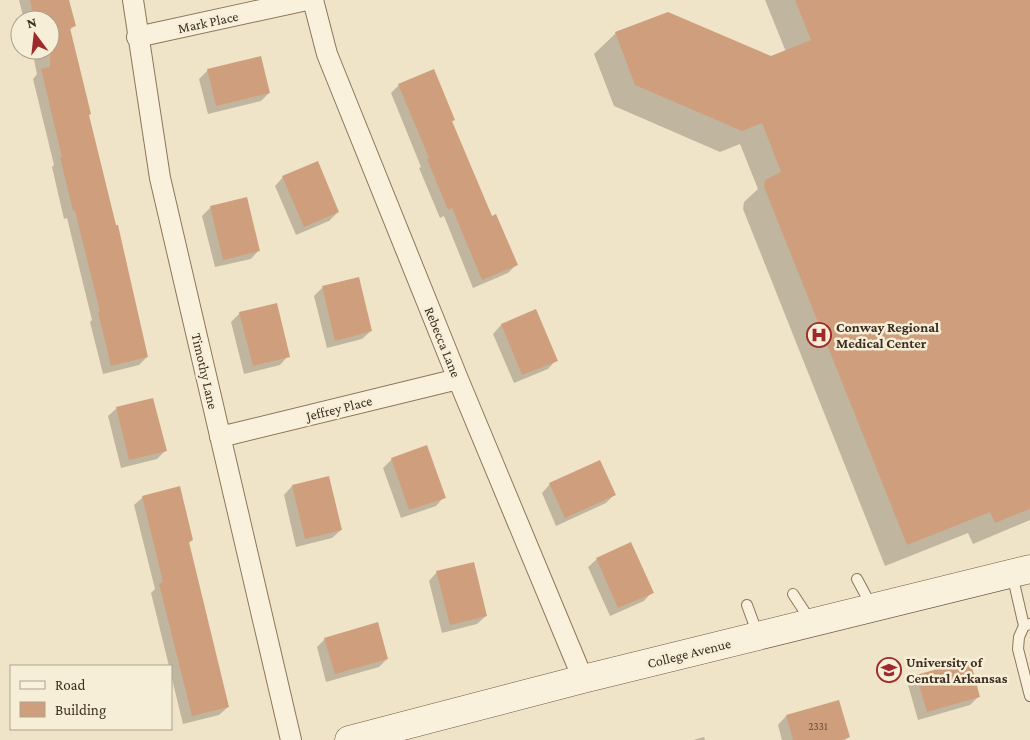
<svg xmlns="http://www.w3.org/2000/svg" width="1030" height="740" viewBox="0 0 1030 740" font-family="'Crimson Pro',serif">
<rect width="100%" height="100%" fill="#f0e4c8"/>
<path fill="#0003" d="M19,0H68L74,26L70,30L88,116L147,357L139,365L103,374L90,322L92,320L67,218L64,219L52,167L54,165L33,79L37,74L32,50H50V20H24Z
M765,0H1030V520L973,544L968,533L885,566L743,209L744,202L758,189L740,144L720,152L614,106L594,54L616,33L771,58L786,52Z
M208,70L269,93L261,101L208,114L199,79Z
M399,85L454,120L451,122L492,217L516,265L508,273L473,288L444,216L440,218L419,168L421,167L391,93Z
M283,177L338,212L329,221L296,235L275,186Z
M211,207L259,250L251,259L215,267L202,216Z
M358,279L371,331L362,339L327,348L314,296L322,288Z
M536,311L556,360L548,369L514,383L493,334L501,325Z
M240,313L288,356L280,365L244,374L231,322Z
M117,408L165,451L157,459L121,468L108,416Z
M392,459L444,497L436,506L401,518L383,468Z
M328,477L341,530L332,538L296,547L284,495L292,486Z
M550,484L614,495L606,503L556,526L542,493Z
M143,497L192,540L188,544L228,707L219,715L183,724L171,675V666H169L151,593L155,589L134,505Z
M597,559L652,592L644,601L610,616L588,567Z
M437,572L486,616L477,624L442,633L429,581Z
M325,639L387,659L379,667L326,682L317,647Z
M917,676L979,696L970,705L918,720L908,685Z
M786,716L849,737L845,740H782L778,725Z
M704,737L705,740H693Z"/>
<path fill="#cf9f7d" d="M30,0H69L76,26L70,28L91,114L89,115L116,225H118L148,357L111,366L98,312H100L75,211H73L60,157H62L41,69L50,67V20H34Z
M795,0H1030V509L995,523L990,512L907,545L764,187L765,180L781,172L762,123L742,131L635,85L615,32L668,12L771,56L811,40Z
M261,56L270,93L216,106L207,69Z
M434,69L455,120L452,121L492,216L496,214L518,265L482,280L452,208L448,210L427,159L429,158L398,84Z
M318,161L339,212L304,227L282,176Z
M247,197L260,251L223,260L210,206Z
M359,277L372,331L335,341L322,286Z
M277,303L290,357L253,366L239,312Z
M536,309L558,361L522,375L501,324Z
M153,398L167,451L129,460L116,407Z
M427,445L446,498L409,510L391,458Z
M600,460L616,495L565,518L549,483Z
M329,476L342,530L305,539L292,485Z
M180,486L193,540L189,542L229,707L192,716L159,584L163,582L142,496Z
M631,542L654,593L618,608L596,558Z
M474,562L487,616L450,625L436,571Z
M378,622L388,659L335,674L324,638Z
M970,660L980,697L927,712L916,675Z
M839,700L850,737L840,740H793L786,715Z"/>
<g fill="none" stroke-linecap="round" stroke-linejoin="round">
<defs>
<path id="lane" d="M1012,574L1024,626
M857,579L872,607
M793,594L810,620
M747,605L758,635
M1030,624L1024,626L1019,637L1018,649L1030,696"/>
<path id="street" d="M133,0L160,178L291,740
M313,0L327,54L458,379L583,679
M137,37L307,0
M220,437L458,379"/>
<path id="secondary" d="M349,740L583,679L1030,569"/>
</defs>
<use href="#lane" stroke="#8d765c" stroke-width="12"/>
<use href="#street" stroke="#8d765c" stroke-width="22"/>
<use href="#secondary" stroke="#6f573f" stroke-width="29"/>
<use href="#lane" stroke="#faf1dc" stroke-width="10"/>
<use href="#street" stroke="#faf1dc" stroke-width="20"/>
<use href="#secondary" stroke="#faf1dc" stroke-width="28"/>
</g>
<defs>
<symbol id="hospital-ring" viewBox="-11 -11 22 22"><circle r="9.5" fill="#f7eed8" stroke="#9e2a2b" stroke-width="1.5"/><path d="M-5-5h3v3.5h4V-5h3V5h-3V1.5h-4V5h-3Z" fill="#9e2a2b"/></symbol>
<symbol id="university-ring" viewBox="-11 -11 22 22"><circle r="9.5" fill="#f7eed8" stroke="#9e2a2b" stroke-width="1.5"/><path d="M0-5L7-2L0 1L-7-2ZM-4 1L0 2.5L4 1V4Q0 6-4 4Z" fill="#9e2a2b"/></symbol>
</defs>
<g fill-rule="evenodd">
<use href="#hospital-ring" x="805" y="321" width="28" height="28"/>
<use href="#university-ring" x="875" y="656" width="28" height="28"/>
</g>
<g text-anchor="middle" stroke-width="5" stroke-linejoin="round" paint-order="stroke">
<g font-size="11" fill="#624a37">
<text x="818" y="730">2331</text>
</g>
<g font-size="14" fill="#3d2e20" stroke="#f7eed8">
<text transform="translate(208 22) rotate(-12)" y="5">Mark Place</text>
<text transform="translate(443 342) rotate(68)" y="5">Rebecca Lane</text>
<text transform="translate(205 371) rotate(77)" y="5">Timothy Lane</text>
<text transform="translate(339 408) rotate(-14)" y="5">Jeffrey Place</text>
<text transform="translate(689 653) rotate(-14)" y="5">College Avenue</text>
</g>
<g font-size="14" font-weight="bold" fill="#3d2e20" stroke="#f7eed8" text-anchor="start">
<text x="836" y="332">Conway Regional<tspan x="836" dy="16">Medical Center</tspan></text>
<text x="906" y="667">University of<tspan x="906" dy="16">Central Arkansas</tspan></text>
</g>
</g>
<rect x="10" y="665" width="162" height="65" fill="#f7eed8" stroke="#ada18e"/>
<rect x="20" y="681" width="25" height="8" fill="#faf1dc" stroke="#ada18e"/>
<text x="55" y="690" font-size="15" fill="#3d2e20">Road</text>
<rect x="20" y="702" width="25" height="15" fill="#cf9f7d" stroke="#ada18e"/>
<text x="55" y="715" font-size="15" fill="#3d2e20">Building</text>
<g transform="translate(35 35) rotate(345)"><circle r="24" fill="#f7eed8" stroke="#ada18e"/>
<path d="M0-4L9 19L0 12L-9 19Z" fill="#9e2a2b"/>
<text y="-8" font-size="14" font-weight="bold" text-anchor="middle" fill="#3d2e20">N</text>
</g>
</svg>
